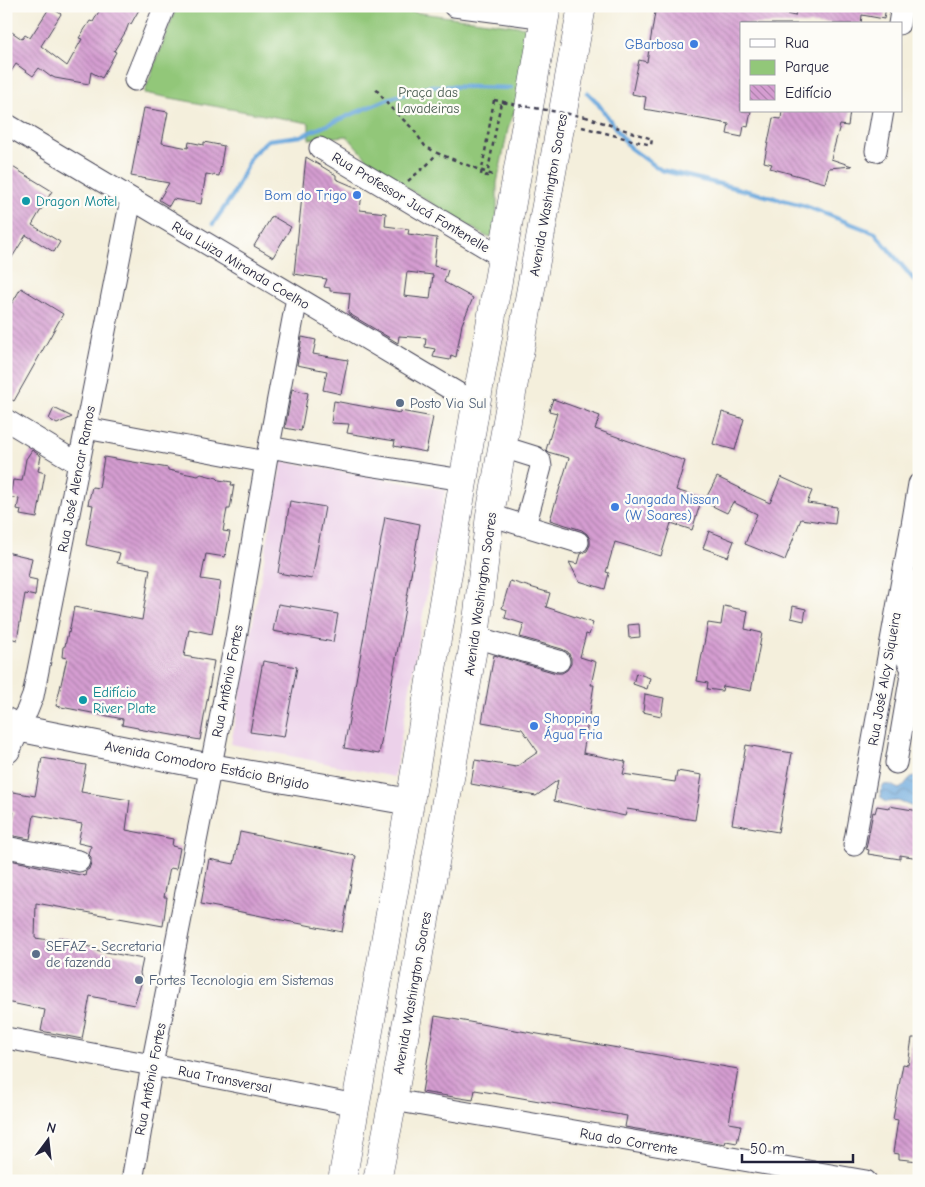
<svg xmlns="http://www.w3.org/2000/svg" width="925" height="1187" viewBox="0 0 925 1187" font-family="'Comic Neue',sans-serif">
<defs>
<pattern id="water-waves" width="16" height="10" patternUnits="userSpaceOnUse" patternTransform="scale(1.25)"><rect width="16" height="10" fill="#6ba8dd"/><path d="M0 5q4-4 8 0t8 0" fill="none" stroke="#5888b4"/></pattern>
<pattern id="building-back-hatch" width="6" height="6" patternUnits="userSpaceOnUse" patternTransform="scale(1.25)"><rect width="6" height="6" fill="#d59dd1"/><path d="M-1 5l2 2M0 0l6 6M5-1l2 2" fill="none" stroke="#ac80ab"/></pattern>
</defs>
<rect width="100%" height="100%" fill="#fdfcf7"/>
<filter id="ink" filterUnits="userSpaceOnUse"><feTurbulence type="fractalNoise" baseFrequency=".02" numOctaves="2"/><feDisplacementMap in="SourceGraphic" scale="10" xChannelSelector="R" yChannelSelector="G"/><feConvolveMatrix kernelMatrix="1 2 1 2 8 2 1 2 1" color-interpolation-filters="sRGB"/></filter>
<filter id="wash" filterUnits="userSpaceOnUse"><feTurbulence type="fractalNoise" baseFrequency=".0096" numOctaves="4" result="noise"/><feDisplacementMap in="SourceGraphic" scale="20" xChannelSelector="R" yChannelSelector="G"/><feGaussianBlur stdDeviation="1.12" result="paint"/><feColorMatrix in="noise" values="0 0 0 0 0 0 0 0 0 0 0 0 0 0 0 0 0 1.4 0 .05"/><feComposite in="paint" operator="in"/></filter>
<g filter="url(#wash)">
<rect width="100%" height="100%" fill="#f4efdc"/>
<path fill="#ecd1ea" d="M282,461L445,490L394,777L231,744Z"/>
<path fill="#92c779" stroke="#5a745a" d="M177,6H368L525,27L530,31L519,98L508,129L497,183V225L492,236L487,237L376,169L347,136L309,139V123L208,105L144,93Z"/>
<path fill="url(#water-waves)" stroke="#46658c" d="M914,776L919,777L918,805L913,807L898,801L886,802L881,798L880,792L884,785C891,783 893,787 899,789C906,786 907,778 914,776Z"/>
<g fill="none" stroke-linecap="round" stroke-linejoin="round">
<path stroke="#6ba8dd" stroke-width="4.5" d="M588,93L596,101L630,148L661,170L728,186L805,206L875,233L919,286
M213,224L233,195L251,156L268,140L301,136L388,99L432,86L511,88"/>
</g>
<g id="blocks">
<path fill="url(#building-back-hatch)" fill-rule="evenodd" d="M102,6H141L131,24L129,23L126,31L114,51L116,52L102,78L91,72L89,84L55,78L51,76V77L39,68L33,76L16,64L6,79V28L22,39L25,35L30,38L50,7L61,14L41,46L67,66L82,39L79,38L90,21L93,22Z
M656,6H769L768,10L795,16L797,6H886L884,19L862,15L861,24H741V111H751L748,127L744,126L742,137L727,134L729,124L644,109L646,97L632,94L639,60L647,62Z
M144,108L168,112L162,143L188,148L189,142L204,145V142L224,146L219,176L206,174L201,204L173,199L169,206L159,200L169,183L131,176Z
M782,111H850L848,126L840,125L831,159L852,166L829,168L825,183L770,168L772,164L764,162L773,118L781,119Z
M306,157L336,175V179L357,188L362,192L360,210L386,213L385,226L409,229L408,234L437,238L434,266L448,270L444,282L473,298L462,324L456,357L451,355L450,360L433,357L435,349L425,347L426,338L399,336L398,343L348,313L350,293L330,291V288L324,287L327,279L294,274ZM407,272L433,275L430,299L404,296Z
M6,163L52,191L32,225L60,242L54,252L26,235L6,267Z
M272,216L291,227L273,257L254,246Z
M21,288L63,314L14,401L6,397V313Z
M302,337L316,340L313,354L348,360L341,394L323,390L327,371L297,365Z
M292,389L308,393L301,431L285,428Z
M553,399L600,416L595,429L685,461L676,490L702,498L692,530L671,523L661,556L615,542L606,572L609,573L605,589L579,581L569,562L578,564L581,554L587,551L590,545V539L587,534L582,530L550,520L569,458L548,452L546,450L557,413L549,411Z
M334,401L400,413V411L433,417L426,452L394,446L395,441L347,433L349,424L331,423Z
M54,408L72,417L57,424L49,419Z
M722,412L744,419L735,450L713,444Z
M32,450L41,456L38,471L45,473L37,518L20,515L21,510L17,509L19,499L10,497L13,480L22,481L26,459Z
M104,457L168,468V470L198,476L201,474L217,478L219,480L232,482L231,485H234L230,509H227L223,531L230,532L225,557L206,554L201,579L221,582L212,634L189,629L184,656L214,661L200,740L138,729V728L122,725L123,719L56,706L67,658L62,657L63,647L65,646L68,632L69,633L74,607L142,620L150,569L117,563L120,553L86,545L93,505L88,504L92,487L99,488Z
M717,477L740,488L739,489L770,503L781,477L812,491L807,503L837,507L835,524L801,519L785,560L745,544L757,514L733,502L727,513L704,502Z
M290,501L325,507L312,579L278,573Z
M385,517L420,524L379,754L344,748Z
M709,531L734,541L728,557L703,548Z
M6,552L32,558L28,578L37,580L35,596L25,594L17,640L6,637Z
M510,581L550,593L546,607L593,623L589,635L586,634L580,657L596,662L591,685H594L583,753L625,761L624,762H626L623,774L675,782L677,771L702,775L695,820L627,809L625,816L554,801L558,780L536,796L471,784L475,760L516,767L538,752L522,729L482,722L494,655L556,673H562L567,670L571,664V658L568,652L562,649L520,637L524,624L505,618L507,610L502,608Z
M278,604L338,614L333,642L273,631Z
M724,606L748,611L745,629L762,633L751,691L723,686L722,691L707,689L708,683L697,681L708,623L721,625Z
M793,606L806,609L804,621L791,618Z
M639,624L640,637L629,638L628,625Z
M263,661L297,667L284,737L250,732Z
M636,673L650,678L647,689L633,684Z
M645,694L664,698L661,716L643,712Z
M746,745L792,753L778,832L732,824Z
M42,758L86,765L81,792L130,800L126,830L173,839L172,846L180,848L176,869L170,868L164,897H167L163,926L36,903L35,938L57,941L58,937L73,940V944L96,948L95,950L143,959L140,973L142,981L134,1005L90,996L82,1039L41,1031L45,1010L6,1002V924L8,915L6,897V863H10V860L85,876L86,871L89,869L91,863V857L89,855L91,846L78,843L82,824L34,815L30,839L9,835L14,812L6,811V801L8,791L35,796Z
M877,806L889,808V806L919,811L915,837L919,838V858L900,855V859L868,854L869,850L866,849L873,812L875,813Z
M240,832L356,856L342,932L201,904L209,859L234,864Z
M435,1016L738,1069L729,1123L741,1125L737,1143L726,1141L725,1144L625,1127L627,1116L475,1090L473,1100L422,1092Z
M912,1038H919V1161L899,1159V1154L893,1153L898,1120L893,1119L903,1064L908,1065Z"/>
</g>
</g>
<g filter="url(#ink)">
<use href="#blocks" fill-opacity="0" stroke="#424153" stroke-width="1"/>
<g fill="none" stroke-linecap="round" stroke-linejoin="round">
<defs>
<path id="minor" d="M454,6L546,18
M899,24L902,6
M135,80L165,6
M6,124L476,404
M320,148L502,257
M876,151L883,111
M6,420L79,464
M86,428L266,462
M269,447L368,465L463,480
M503,447L535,457L540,461L541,467L525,526
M490,515L578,542
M919,580L906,649C906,662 911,668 919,678
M475,637L559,661
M17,728L27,711L33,696L131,199
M896,763L912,669
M854,845L912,525L919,484
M6,847L79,861
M6,1038L152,1065L356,1105
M393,1100L866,1181
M132,1181L152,1065L236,638L266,462L297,298"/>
<path id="major" d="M6,721L17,728L211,767L410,802
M6,749L7,750L17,728"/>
<path id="highway" d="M342,1181L410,802L476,404L547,6
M377,1181L393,1100L475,637L490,515L582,6"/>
</defs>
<use href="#minor" stroke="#424153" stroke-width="23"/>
<use href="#major" stroke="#424153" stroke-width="28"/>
<use href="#highway" stroke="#424153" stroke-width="29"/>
<path stroke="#424153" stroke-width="2.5" stroke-dasharray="4 4" stroke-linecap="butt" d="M376,89L389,106L413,129L425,146L437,153
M494,100L509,103
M582,127L651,145L652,139L586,117
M408,181L428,164L437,153L495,176"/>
<use href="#minor" stroke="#fff" stroke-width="21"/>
<use href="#major" stroke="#fff" stroke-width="26"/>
<use href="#highway" stroke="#fff" stroke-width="28"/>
<path stroke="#424153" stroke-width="2.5" stroke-dasharray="4 4" stroke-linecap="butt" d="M494,100L481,175L487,176L501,102L586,117"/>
</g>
</g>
<g fill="#3f7fe0" stroke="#fdfcf7" stroke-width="2">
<circle cx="694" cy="44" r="5"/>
<circle cx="357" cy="195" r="5"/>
<circle cx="615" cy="507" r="5"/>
<circle cx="534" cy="726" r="5"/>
</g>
<g fill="#0f9aa8" stroke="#fdfcf7" stroke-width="2">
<circle cx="26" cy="201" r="5"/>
<circle cx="83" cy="700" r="5"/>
</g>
<g fill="#5c6f8a" stroke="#fdfcf7" stroke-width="2">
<circle cx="400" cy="403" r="5"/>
<circle cx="36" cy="954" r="5"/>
<circle cx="139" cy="980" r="5"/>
</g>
<g text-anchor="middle" stroke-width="4.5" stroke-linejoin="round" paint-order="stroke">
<g font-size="14" fill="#366cbe" stroke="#fdfcf7" text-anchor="end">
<text x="684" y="49">GBarbosa</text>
<text x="347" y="200">Bom do Trigo</text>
<text x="625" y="504" text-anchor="start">Jangada Nissan<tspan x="625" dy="16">(W Soares)</tspan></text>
<text x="544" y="723" text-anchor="start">Shopping<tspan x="544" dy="16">Água Fria</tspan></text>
</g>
<g font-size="14" fill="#495c51" stroke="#fdfcf7">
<text x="428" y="97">Praça das<tspan x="428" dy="16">Lavadeiras</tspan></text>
</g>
<g font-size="14" fill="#22223b" stroke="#fdfcf7">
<text transform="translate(548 195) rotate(-80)" y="5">Avenida Washington Soares</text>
<text transform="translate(411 202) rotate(31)" y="5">Rua Professor Jucá Fontenelle</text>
<text transform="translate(241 265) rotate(31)" y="5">Rua Luiza Miranda Coelho</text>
<text transform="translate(76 479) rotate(-79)" y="5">Rua José Alencar Ramos</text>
<text transform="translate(480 594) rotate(-82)" y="5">Avenida Washington Soares</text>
<text transform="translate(884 679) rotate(-80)" y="5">Rua José Alcy Siqueira</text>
<text transform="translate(227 681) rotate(-79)" y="5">Rua Antônio Fortes</text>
<text transform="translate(207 765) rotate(11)" y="5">Avenida Comodoro Estácio Brigido</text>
<text transform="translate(412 993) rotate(-80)" y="5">Avenida Washington Soares</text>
<text transform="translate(150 1079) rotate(-79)" y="5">Rua Antônio Fortes</text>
<text transform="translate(225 1079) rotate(11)" y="5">Rua Transversal</text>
<text transform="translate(629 1141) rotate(10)" y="5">Rua do Corrente</text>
</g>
<g font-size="14" fill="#0d838f" stroke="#fdfcf7" text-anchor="start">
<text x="36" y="206">Dragon Motel</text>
<text x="93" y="697">Edifício<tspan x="93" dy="16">River Plate</tspan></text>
</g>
<g font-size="14" fill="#4e5e75" stroke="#fdfcf7" text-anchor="start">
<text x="410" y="408">Posto Via Sul</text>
<text x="46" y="951">SEFAZ - Secretaria<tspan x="46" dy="16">de fazenda</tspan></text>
<text x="149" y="985">Fortes Tecnologia em Sistemas</text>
</g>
</g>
<rect width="925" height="1187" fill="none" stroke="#fdfcf7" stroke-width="25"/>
<rect x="740" y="22" width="162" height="90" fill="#fdfcf7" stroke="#a5a5ac"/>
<rect x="750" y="39" width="25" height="8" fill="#ffffff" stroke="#a5a5ac"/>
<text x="785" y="48" font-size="15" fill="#22223b">Rua</text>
<rect x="750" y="60" width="25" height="15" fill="#92c779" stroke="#a5a5ac"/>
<text x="785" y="72" font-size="15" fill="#22223b">Parque</text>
<rect x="750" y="85" width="25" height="15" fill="url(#building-back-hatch)" stroke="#a5a5ac"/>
<text x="785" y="98" font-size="15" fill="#22223b">Edifício</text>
<g transform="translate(48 1140) rotate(15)" stroke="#fdfcf7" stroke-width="4" paint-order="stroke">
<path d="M0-4L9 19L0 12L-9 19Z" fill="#22223b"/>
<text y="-8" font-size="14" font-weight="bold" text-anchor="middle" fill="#22223b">N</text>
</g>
<path d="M742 1154v8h111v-8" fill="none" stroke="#22223b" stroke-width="2.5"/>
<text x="750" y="1154" font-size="15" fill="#22223b" stroke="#fdfcf7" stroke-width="4" paint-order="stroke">50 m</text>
</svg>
